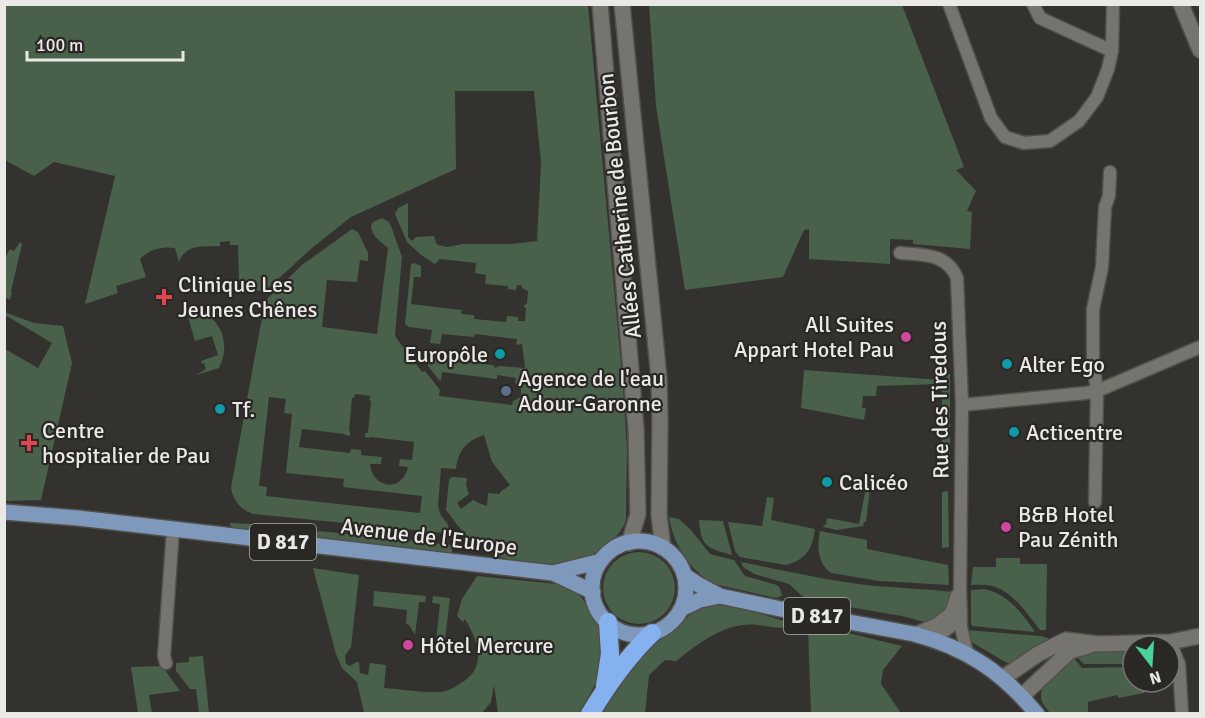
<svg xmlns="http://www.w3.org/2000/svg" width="1205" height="718" viewBox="0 0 1205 718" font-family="Signika,sans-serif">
<rect width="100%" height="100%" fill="#34322e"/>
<path fill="#49604b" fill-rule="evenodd" d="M5,5H588L623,386L627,449L626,519C622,539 589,560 570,563C555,566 510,563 496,555C491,552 488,546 483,542C479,540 474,540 470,538C464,535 451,516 446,510L449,479L452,477L467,478L466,485L469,494L457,503L461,509L473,500L481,504L487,506L488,493L500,494V492L510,485L492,462L484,435C466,441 458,451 456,469L441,468L438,506C439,510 440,515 443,518C447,524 452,526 445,533L253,514C241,510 233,500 231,488L260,328L267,299L302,265L352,229L358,232L368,253V261L360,260L357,282L327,280L322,327L377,334L388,248C380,241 371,236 371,225L373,222L382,218L389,222L391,226L402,257L395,335L397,339L422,372L425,371L440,390L439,396L512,405L513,401L521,397V389L515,383L516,378L497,375V379L442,372L441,380H439L428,366L430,350L440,351L439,360L493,365L495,368L499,366L525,368L522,344L516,345L517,339L475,334L474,337L442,334L440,344L430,343L432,330L409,327L405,324L411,264L414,263L421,266V277H414L411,304L462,310L461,314L474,315V319L506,322L507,316L518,317V321H525L526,308L524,307V305L527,304L528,291L522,288L521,285H517L516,290L508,289V286L485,284L486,275L475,273L476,263L440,259L435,264L421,255L407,242L395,214L398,208L408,203V237L412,241L416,237L434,236L436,243L438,245L447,247L463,244H512L537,241L541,163L534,91H455L456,169L351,217L312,248L265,291H227L222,289L221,286L222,285L239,280L238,245H230V241L220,242V246C205,247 185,243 179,262L175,248C162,246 150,249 140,259L146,277L116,286L118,293L85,304L115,176L54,162L34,176L5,160ZM355,394L370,396L369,400L371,401L368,433H365V437L370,438L371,437L414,442L412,460L400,459L399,466L408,467C403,492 373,490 370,464H381L382,457L361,455V450L351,449L350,453L299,447L302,429L345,434V435L350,436V431H349L352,398H354ZM269,397L286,399L284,413L292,414L286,473L344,479L343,487L422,496L420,513L266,496L267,487L259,486Z
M649,5H902L964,167L956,170L976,191L967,211L972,212L970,249L913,244V240L890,239V264L809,259V229L804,230L783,277L685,290L656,106Z
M20,242L22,244L11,291L12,292L10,300L5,297V258L10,249L14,251Z
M186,310C218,309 233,341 219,368L196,375L206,369L204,363L202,364L201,361L218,355L212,336L195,341Z
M4,312L34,323L63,326L72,363L41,500L5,501V349L38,368L52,343L5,315Z
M804,370L941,380L942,372L950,374V469H942V384L877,386L876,396H863L862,408H866L864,420L801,408Z
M866,488L870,489L866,522H864L863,526L837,530L823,527L824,525H826L827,518L859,524Z
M948,491L949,547L942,548V492Z
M767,497L774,498L771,520L815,529C812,549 807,559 786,565L740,557L735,551L728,522L762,526Z
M669,517L679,519L691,530L710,554L734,560L745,576L777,585L780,588L782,596L776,598L714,584C690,571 673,544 669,517Z
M699,520L723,521L732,555C707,548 701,547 699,520Z
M230,523L253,524L312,529L313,536L233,528L230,525Z
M319,531L452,545V553L317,537V532Z
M820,531L867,540V549L948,565L949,585L879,581L831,573C817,563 817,546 820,531Z
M603 588a36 36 0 1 1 72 0a36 36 0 1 1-72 0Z
M996,558H1020V564H1047L1046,630H1040C1028,615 1014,593 995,587C987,584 979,585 971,585L973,567H996Z
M741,562C785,571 830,581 874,586C901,588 927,589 953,592L949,611L931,622H925L902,616L813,601L802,596L789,584L754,574L743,567Z
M313,568L359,575L351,647L345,656L346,664L350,666L357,662H359L360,673L368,675L370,663L386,665L384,688C401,689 423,693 440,692C448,691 454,688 461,683C488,667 478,641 465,619L463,622L457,616L462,599L477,576L557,584C577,589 582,596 591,613C594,618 599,623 601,629C604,637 603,644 602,652C599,680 593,690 579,713H498L494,685L491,702L482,713H364L357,682L342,668L336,654Z
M984,589C1008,594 1022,613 1035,632L972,626L971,624V590Z
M374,591L426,596L425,602H419L415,635L409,625L406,624L407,610L373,606Z
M433,596L450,598L444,647H440L441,642L436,641L440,604L432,603Z
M728,604L787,622L786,626L781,628C769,627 754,623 743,625C717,628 696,646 676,661L665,660L649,675L645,713L600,714L629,667L649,646L672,632L692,613L705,607Z
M808,630L852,634L902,646L883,670L881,684L901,713H811Z
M967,630L1041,636L1056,641L1013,664L1007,663L968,640Z
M1133,648V664H1084L1077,657L1104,650Z
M203,656L209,713H199L196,689H190L176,671V663L189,662V657Z
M1073,657L1082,668L1133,667V682H1144V693L1119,698L1117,695L1088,702V713H1050C1047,709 1041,703 1041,697C1040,680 1062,667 1073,657Z
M162,666L180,691L149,695L152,713H138L131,667Z"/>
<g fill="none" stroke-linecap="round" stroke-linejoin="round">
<defs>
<path id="minor" d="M949,4L991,118L1005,137L1024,143L1050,141L1079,121L1097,97L1108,69L1112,51L1113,4
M1033,4L1040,18L1112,51
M900,253C923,255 947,253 957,278L962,405L960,588L961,627L967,653
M962,405L1086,393L1097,391L1200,347
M1095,502L1097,391L1093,362V309L1102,267L1105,207L1109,196L1110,172
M914,634L937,624L951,613L957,595
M934,639L955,623L961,610
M1170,642L1179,664L1182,714
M166,663L164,656L173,529"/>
<path id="tertiary" d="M1181,4L1200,50
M1003,678L1038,654L1066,640L1097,644L1170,642L1200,636
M1022,696L1070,651L1088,646"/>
<path id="secondary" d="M600,4L636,429L638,514L629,543
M622,4L659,378L660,421L659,515L663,548"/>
<path id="primary" d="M4,512L78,518L553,573L593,592
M592 588a47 47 0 1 1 94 0a47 47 0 1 1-94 0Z
M553,573L601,561
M684,575L699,585L720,596L790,611L914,634C967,648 1002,672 1037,714
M681,609L700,600L720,596"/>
<path id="motorway" d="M605,686L610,654L608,622
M590,714C608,684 627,657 652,633"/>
</defs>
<use href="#minor" stroke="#52504c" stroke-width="15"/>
<use href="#tertiary" stroke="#52504c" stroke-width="18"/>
<use href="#secondary" stroke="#52504c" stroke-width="18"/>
<use href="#primary" stroke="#52504c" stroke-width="18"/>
<use href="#motorway" stroke="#52504c" stroke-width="21"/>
<use href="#minor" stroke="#76746f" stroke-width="12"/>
<use href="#tertiary" stroke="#76746f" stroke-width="15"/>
<use href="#secondary" stroke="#76746f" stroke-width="15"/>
<use href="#primary" stroke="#7f99bc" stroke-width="15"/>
<use href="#motorway" stroke="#85b1ef" stroke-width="18"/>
</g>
<g fill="#e0444e" stroke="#2a2824" stroke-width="2">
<path d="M161 288h6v6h6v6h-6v6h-6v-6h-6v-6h6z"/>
<path d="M26 434h6v6h6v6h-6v6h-6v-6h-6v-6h6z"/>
</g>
<g fill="#d1479c" stroke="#2a2824" stroke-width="2">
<circle cx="906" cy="337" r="6"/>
<circle cx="1006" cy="527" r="6"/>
<circle cx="408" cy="645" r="6"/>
</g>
<g fill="#0f9aa8" stroke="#2a2824" stroke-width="2">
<circle cx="500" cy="354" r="6"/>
<circle cx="1007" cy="364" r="6"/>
<circle cx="220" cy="409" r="6"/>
<circle cx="1014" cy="432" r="6"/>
<circle cx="827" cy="482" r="6"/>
</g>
<circle fill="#5c6f8a" stroke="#2a2824" stroke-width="2" cx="506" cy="391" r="6"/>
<g text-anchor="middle" stroke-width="4.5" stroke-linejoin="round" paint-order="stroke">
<g fill="#2a2824" stroke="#b0afac" stroke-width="1.5">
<rect x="250" y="524" width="66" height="36" rx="4.5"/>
<rect x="784" y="598" width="66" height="36" rx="4.5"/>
</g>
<g font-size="21" font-weight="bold" fill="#eae9e6">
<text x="283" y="549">D 817</text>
<text x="817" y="623">D 817</text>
</g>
<g font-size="22" fill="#eae9e6" stroke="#2a2824">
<text transform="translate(619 206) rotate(-96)" y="8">Allées Catherine de Bourbon</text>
<text transform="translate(939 400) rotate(-91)" y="8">Rue des Tiredous</text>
<text transform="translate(429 536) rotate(7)" y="8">Avenue de l'Europe</text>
</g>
<g font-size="22" fill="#eae9e6" stroke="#2a2824" text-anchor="start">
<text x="178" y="292">Clinique Les<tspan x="178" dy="25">Jeunes Chênes</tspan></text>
<text x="894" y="332" text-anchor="end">All Suites<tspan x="894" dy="25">Appart Hotel Pau</tspan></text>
<text x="488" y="362" text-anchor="end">Europôle</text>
<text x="1019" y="372">Alter Ego</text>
<text x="518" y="386">Agence de l'eau<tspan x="518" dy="25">Adour-Garonne</tspan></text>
<text x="232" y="417">Tf.</text>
<text x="42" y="438">Centre<tspan x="42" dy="25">hospitalier de Pau</tspan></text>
<text x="1026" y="440">Acticentre</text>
<text x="839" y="490">Calicéo</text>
<text x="1018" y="522">B&amp;B Hotel<tspan x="1018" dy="25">Pau Zénith</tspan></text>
<text x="420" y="653">Hôtel Mercure</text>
</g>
</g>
<rect width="1205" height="718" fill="none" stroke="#eae9e6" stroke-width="12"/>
<g transform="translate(1151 664) rotate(163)"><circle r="28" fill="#2a2824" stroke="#777572" stroke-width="1.5"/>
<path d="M0-4.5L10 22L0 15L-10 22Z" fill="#4ad49c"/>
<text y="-9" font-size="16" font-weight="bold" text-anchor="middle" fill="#eae9e6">N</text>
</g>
<path d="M27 51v9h156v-9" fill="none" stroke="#eae9e6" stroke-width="3"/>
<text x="36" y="51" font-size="18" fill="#eae9e6" stroke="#2a2824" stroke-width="4.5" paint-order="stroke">100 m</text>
</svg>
